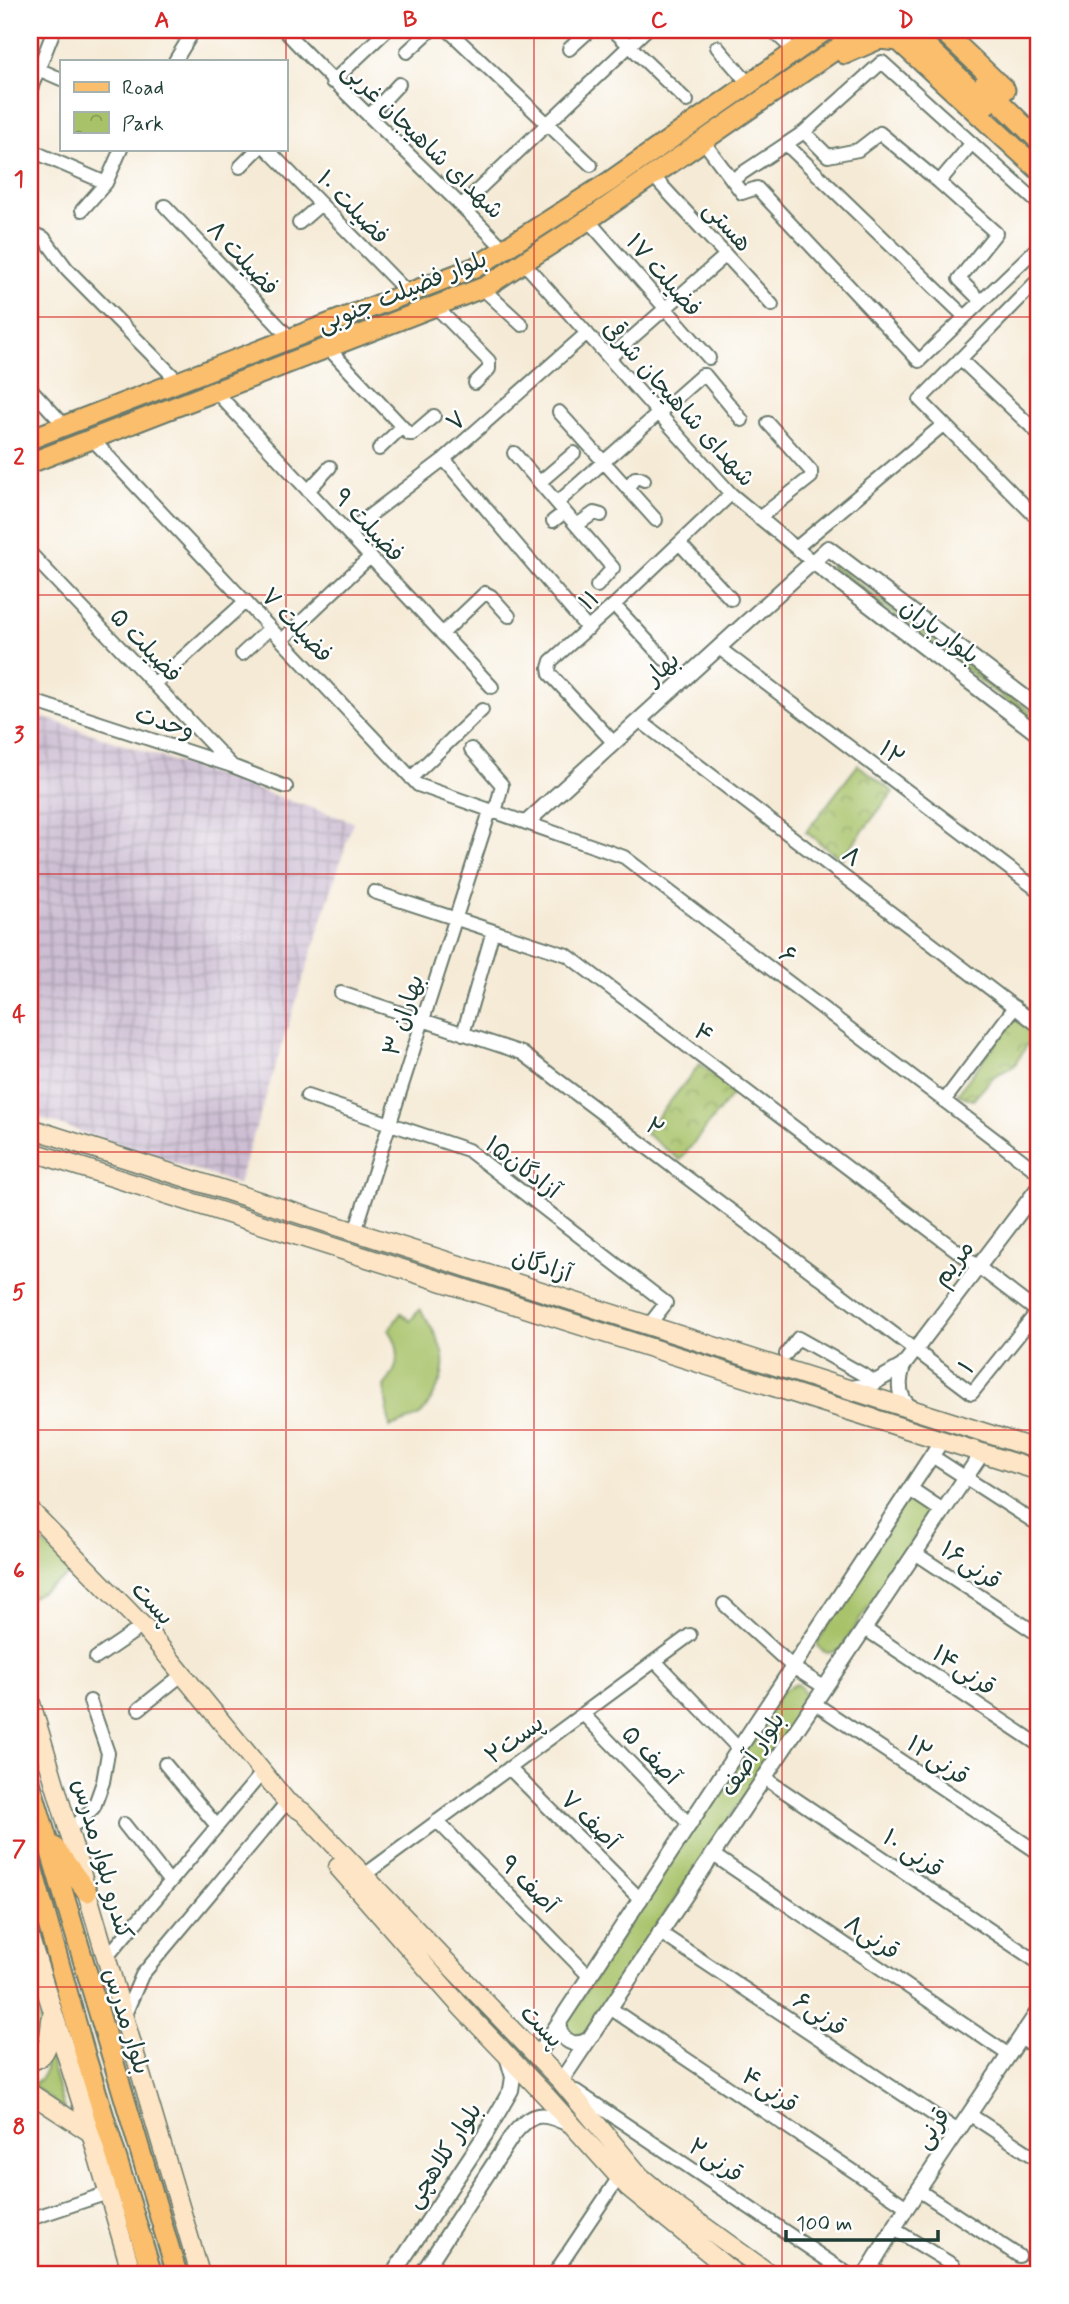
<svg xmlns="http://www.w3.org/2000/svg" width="1069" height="2304" viewBox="0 0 1069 2304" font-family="Mynerve,'Playpen Sans Arabic',sans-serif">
<defs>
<pattern id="industrial-grid" width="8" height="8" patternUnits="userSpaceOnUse" patternTransform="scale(1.75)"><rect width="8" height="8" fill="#cdbed3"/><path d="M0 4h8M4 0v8" fill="none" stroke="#a69cac"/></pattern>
<pattern id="park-crowns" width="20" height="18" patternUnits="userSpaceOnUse" patternTransform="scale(1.75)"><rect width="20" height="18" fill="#a7c269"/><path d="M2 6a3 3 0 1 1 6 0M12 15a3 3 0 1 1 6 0" fill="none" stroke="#879f57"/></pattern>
</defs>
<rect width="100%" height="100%" fill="#fff"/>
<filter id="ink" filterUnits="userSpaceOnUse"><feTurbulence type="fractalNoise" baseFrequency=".0143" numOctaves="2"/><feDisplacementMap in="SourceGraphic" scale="14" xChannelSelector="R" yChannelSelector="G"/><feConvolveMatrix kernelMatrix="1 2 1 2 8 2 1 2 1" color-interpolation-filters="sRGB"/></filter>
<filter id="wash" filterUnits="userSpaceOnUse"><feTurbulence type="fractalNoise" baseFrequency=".00686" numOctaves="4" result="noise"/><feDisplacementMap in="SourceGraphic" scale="28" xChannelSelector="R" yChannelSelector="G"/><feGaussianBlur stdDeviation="1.57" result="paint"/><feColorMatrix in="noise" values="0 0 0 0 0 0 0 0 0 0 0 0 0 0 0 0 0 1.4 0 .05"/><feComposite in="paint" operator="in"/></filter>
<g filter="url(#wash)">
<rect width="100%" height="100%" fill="#f5ead5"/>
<path fill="url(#industrial-grid)" d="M30,713L353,822L238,1184L30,1115Z"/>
<path fill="#a7c269" stroke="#63804e" stroke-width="2" d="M831,563L1039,718V725L830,567Z
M420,1309C438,1339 453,1357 436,1391C432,1398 427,1408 421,1414C413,1420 399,1424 390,1427L384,1386C399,1369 403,1349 389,1330L401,1313L410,1321Z
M915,1497L929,1506L928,1517L840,1650C830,1654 821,1655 817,1643L903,1505Z
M30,1529L73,1573L30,1598Z
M797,1684C807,1691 807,1701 801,1711L585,2034L573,2035L567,2032L565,2023L783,1690Z
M35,2004L64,2110L32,2085L41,2078L46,2070L41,2046L30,2041V2008Z"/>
<path fill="url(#park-crowns)" stroke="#63804e" stroke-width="2" d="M858,765L893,792L841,859L806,832Z
M1015,1019L1034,1034L1014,1066L994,1076L973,1100L957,1094Z
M700,1064L735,1091L680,1160L645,1133Z"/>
</g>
<g filter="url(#ink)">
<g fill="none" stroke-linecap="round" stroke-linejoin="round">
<defs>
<path id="minor" d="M173,30L190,36
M284,30C355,106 433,175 505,250
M448,30L591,165
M613,30L687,101
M772,30L787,44
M717,47L749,84
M569,49L590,30
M407,52L431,30
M175,61L194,30
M38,69L61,79
M332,82L387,30
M30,91L54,30
M369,116L399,84
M804,132L882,62L1039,204
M703,141L742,193L757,188L919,361L1039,246
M786,144L965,317
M267,149L409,294
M30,150L106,183
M240,167L258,149
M653,176L772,305
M732,180L804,132L828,156L858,150L880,133L939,182L972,143
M939,182L996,233L959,279L981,301
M462,205L646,30
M165,206L291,339
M82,210L106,183L121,149
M588,220L709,358
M299,223L321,204
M30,232L44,238L67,269L179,382
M523,262L731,494L813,562
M1039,279L920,400L1039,520
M482,288L522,325
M436,307L489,361V369L475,383
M328,348L409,434H413L434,416
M609,358L726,255
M960,359L1039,434
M30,388L65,426
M215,391L492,687
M559,412L656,520
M92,439L418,785L624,857L1039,1173
M379,449L401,428
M514,453L613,568L597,586
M444,459L588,629
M540,482L574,453
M627,488L635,478H640L644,480
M308,491L330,467
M557,503L702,375H705L742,420
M759,518L811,477V471L768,423
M553,521L565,512
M577,525L594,513L601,515
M348,532L444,459L587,333
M680,544L731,599
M796,548L944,424
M30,553L232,766
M614,605L664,659
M442,634L485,593L491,596L509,616
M282,640L370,557
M719,648L1039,891
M242,654L270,628
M154,684L246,601
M30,700L232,766L286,787
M639,720L1039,1026
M614,743L550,674L549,668L551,661L614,605L731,494
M471,749L502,785L495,813
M411,778L482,710
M374,892L567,955L1039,1313
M341,993L522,1053L972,1393L1037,1312
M463,1034L493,931
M307,1096L468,1150L666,1303L649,1325
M944,1101L1015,1007
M355,1232L490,811
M786,1354L798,1338L876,1382
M932,1456L1039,1525
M915,1553L1039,1635
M724,1604L794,1668L824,1687
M865,1629L1039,1745
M96,1658L143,1626
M655,1661L739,1749
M814,1703L1039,1853
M139,1709L183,1674
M583,1714L690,1825
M165,1764L217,1826
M509,1768L641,1900
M763,1777L1039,1963
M437,1821L590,1977
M124,1824L170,1882
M69,1827L79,1822L94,1807L103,1782L108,1753L90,1701
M712,1854L1009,2055
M363,1876L690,1635
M659,1932L958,2131
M106,1958L262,1773
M610,2008L907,2207
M124,2017L142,1975L287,1802
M1020,2038L1039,2050
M576,2091L848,2274
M969,2114L1039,2160
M918,2190L1019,2256
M30,2219L108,2193
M894,2229L953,2265
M870,2267L882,2274
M554,2274L619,2177"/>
<path id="tertiary" d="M813,562L1039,735
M527,822L828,548L1039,708
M851,1388L870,1385L903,1366
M914,1409C897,1401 898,1382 903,1366L1039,1187
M910,1489L943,1511
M558,2026C563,2041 573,2048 588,2040
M537,2056L942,1440
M561,2081L982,1453
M393,2274L485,2135L511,2090L513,2077L507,2056
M422,2274L512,2136C532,2111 542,2111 570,2125
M866,2274L907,2207L1039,2010"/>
<path id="secondary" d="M30,1128L1039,1450
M30,1151L1039,1471
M30,1510L143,1626L287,1802L303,1812L561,2081L640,2176L673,2204L770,2274
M30,1700L200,2274
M338,1867L463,2009L547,2097L628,2187L735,2274
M30,1939L91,2133L132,2274
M30,2061C50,2058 49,2036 51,2020
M30,2093L91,2133"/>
<path id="primary" d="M945,30L947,35L1005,90
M912,32L987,104
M845,54L879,39L899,41L1039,170
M983,85L1039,141
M30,439L476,267L609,182L826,30
M30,463L487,286L588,220L864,30
M30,1782L177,2274
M54,1847L87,1892
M30,1860L86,2058L152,2274"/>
</defs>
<use href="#minor" stroke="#6a7a6c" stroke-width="16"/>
<use href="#tertiary" stroke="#6a7a6c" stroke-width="18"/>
<use href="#secondary" stroke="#6a7a6c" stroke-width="21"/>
<use href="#primary" stroke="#6a7a6c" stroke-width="23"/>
<use href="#minor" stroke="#fff" stroke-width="12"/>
<use href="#tertiary" stroke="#fff" stroke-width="14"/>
<use href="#secondary" stroke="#fde5c5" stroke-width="18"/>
<use href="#primary" stroke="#fabe6d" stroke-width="19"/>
</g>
</g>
<path fill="none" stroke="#d62828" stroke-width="2" stroke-opacity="0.55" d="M286,30V2274M534,30V2274M782,30V2274M30,317H1039M30,595H1039M30,874H1039M30,1152H1039M30,1430H1039M30,1709H1039M30,1987H1039"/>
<g text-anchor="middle" stroke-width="5" stroke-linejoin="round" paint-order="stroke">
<g font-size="24" fill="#1f3d34" stroke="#fff">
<text transform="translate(423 140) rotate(44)" y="8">شهدای شاهیجان غربی</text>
<text transform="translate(353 207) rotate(46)" y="8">فضیلت ۱۰</text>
<text transform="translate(728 226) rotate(48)" y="8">هستی</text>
<text transform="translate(243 258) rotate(47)" y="8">فضیلت ۸</text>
<text transform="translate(664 275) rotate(49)" y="8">فضیلت ۱۷</text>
<text transform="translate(402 291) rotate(-22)" y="8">بلوار فضیلت جنوبی</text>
<text transform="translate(679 403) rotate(48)" y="8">شهدای شاهیجان شرقی</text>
<text transform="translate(456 421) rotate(-41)" y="8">۷</text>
<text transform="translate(369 525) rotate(47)" y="8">فضیلت ۹</text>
<text transform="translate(589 600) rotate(-42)" y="8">۱۱</text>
<text transform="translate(297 625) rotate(47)" y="8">فضیلت ۷</text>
<text transform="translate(940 631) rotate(37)" y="8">بلوار باران</text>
<text transform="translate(146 645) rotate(47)" y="8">فضیلت ۵</text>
<text transform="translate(662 668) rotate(-42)" y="8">بهار</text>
<text transform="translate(165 722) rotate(18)" y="8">وحدت</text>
<text transform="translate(892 753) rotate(37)" y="8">۱۲</text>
<text transform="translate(852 856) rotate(37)" y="8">۸</text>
<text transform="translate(788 955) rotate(37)" y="8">۶</text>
<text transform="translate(403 1015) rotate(-72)" y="8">بهاران ۳</text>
<text transform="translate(704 1033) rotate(37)" y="8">۴</text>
<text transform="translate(655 1127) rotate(37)" y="8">۲</text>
<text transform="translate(523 1167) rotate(37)" y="8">آزادگان۱۵</text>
<text transform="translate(953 1263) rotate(-53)" y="8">مریم</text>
<text transform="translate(542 1265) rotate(18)" y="8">آزادگان</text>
<text transform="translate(966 1367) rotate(-51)" y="8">۱</text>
<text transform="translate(971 1565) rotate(34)" y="8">قرنی۱۶</text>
<text transform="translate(153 1603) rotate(47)" y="8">پست</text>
<text transform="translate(964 1670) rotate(34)" y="8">قرنی۱۴</text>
<text transform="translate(514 1739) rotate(-36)" y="8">پست۲</text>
<text transform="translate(752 1754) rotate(-56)" y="8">بلوار آصف</text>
<text transform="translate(651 1755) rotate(46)" y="8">۵ آصف</text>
<text transform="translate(938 1760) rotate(34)" y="8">قرنی۱۲</text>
<text transform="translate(590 1820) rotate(45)" y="8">۷ آصف</text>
<text transform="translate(913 1853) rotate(34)" y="8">۱۰ قرنی</text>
<text transform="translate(103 1859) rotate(74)" y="8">کندرو بلوار مدرس</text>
<text transform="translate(529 1884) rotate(45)" y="8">۹ آصف</text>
<text transform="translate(872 1937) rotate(34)" y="8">قرنی۸</text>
<text transform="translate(820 2014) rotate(34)" y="8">قرنی۶</text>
<text transform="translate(127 2021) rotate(73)" y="8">بلوار مدرس</text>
<text transform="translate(542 2026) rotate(46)" y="8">پست</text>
<text transform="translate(770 2090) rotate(34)" y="8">قرنی۴</text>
<text transform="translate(932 2128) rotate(-56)" y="8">قرنی</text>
<text transform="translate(443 2155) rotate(-57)" y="8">بلوار کلاهچی</text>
<text transform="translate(716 2160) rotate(34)" y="8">قرنی۲</text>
</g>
</g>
<rect width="1069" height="2304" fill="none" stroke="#fff" stroke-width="77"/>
<rect x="60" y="60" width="228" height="91" fill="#ffffff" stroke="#a5b1ae" stroke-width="2"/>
<rect x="74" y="82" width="35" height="10" fill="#fabe6d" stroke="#a5b1ae" stroke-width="2"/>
<text x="122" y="94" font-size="21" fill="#1f3d34">Road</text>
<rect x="74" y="112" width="35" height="21" fill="url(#park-crowns)" stroke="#a5b1ae" stroke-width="2"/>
<text x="122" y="130" font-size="21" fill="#1f3d34">Park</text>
<path d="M786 2230v10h152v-10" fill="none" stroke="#1f3d34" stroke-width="3.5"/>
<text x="796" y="2230" font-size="21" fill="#1f3d34" stroke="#ffffff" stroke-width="5" paint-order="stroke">100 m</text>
<rect x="38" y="38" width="992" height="2228" fill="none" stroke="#d62828" stroke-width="2.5"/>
<g font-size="23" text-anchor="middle" font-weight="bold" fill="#d62828">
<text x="162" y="27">A</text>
<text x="410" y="27">B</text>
<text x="659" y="27">C</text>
<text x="906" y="27">D</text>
<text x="19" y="186">1</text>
<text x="19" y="464">2</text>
<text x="19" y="742">3</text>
<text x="19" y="1021">4</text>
<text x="19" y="1299">5</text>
<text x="19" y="1578">6</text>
<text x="19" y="1856">7</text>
<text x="19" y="2134">8</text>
</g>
</svg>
